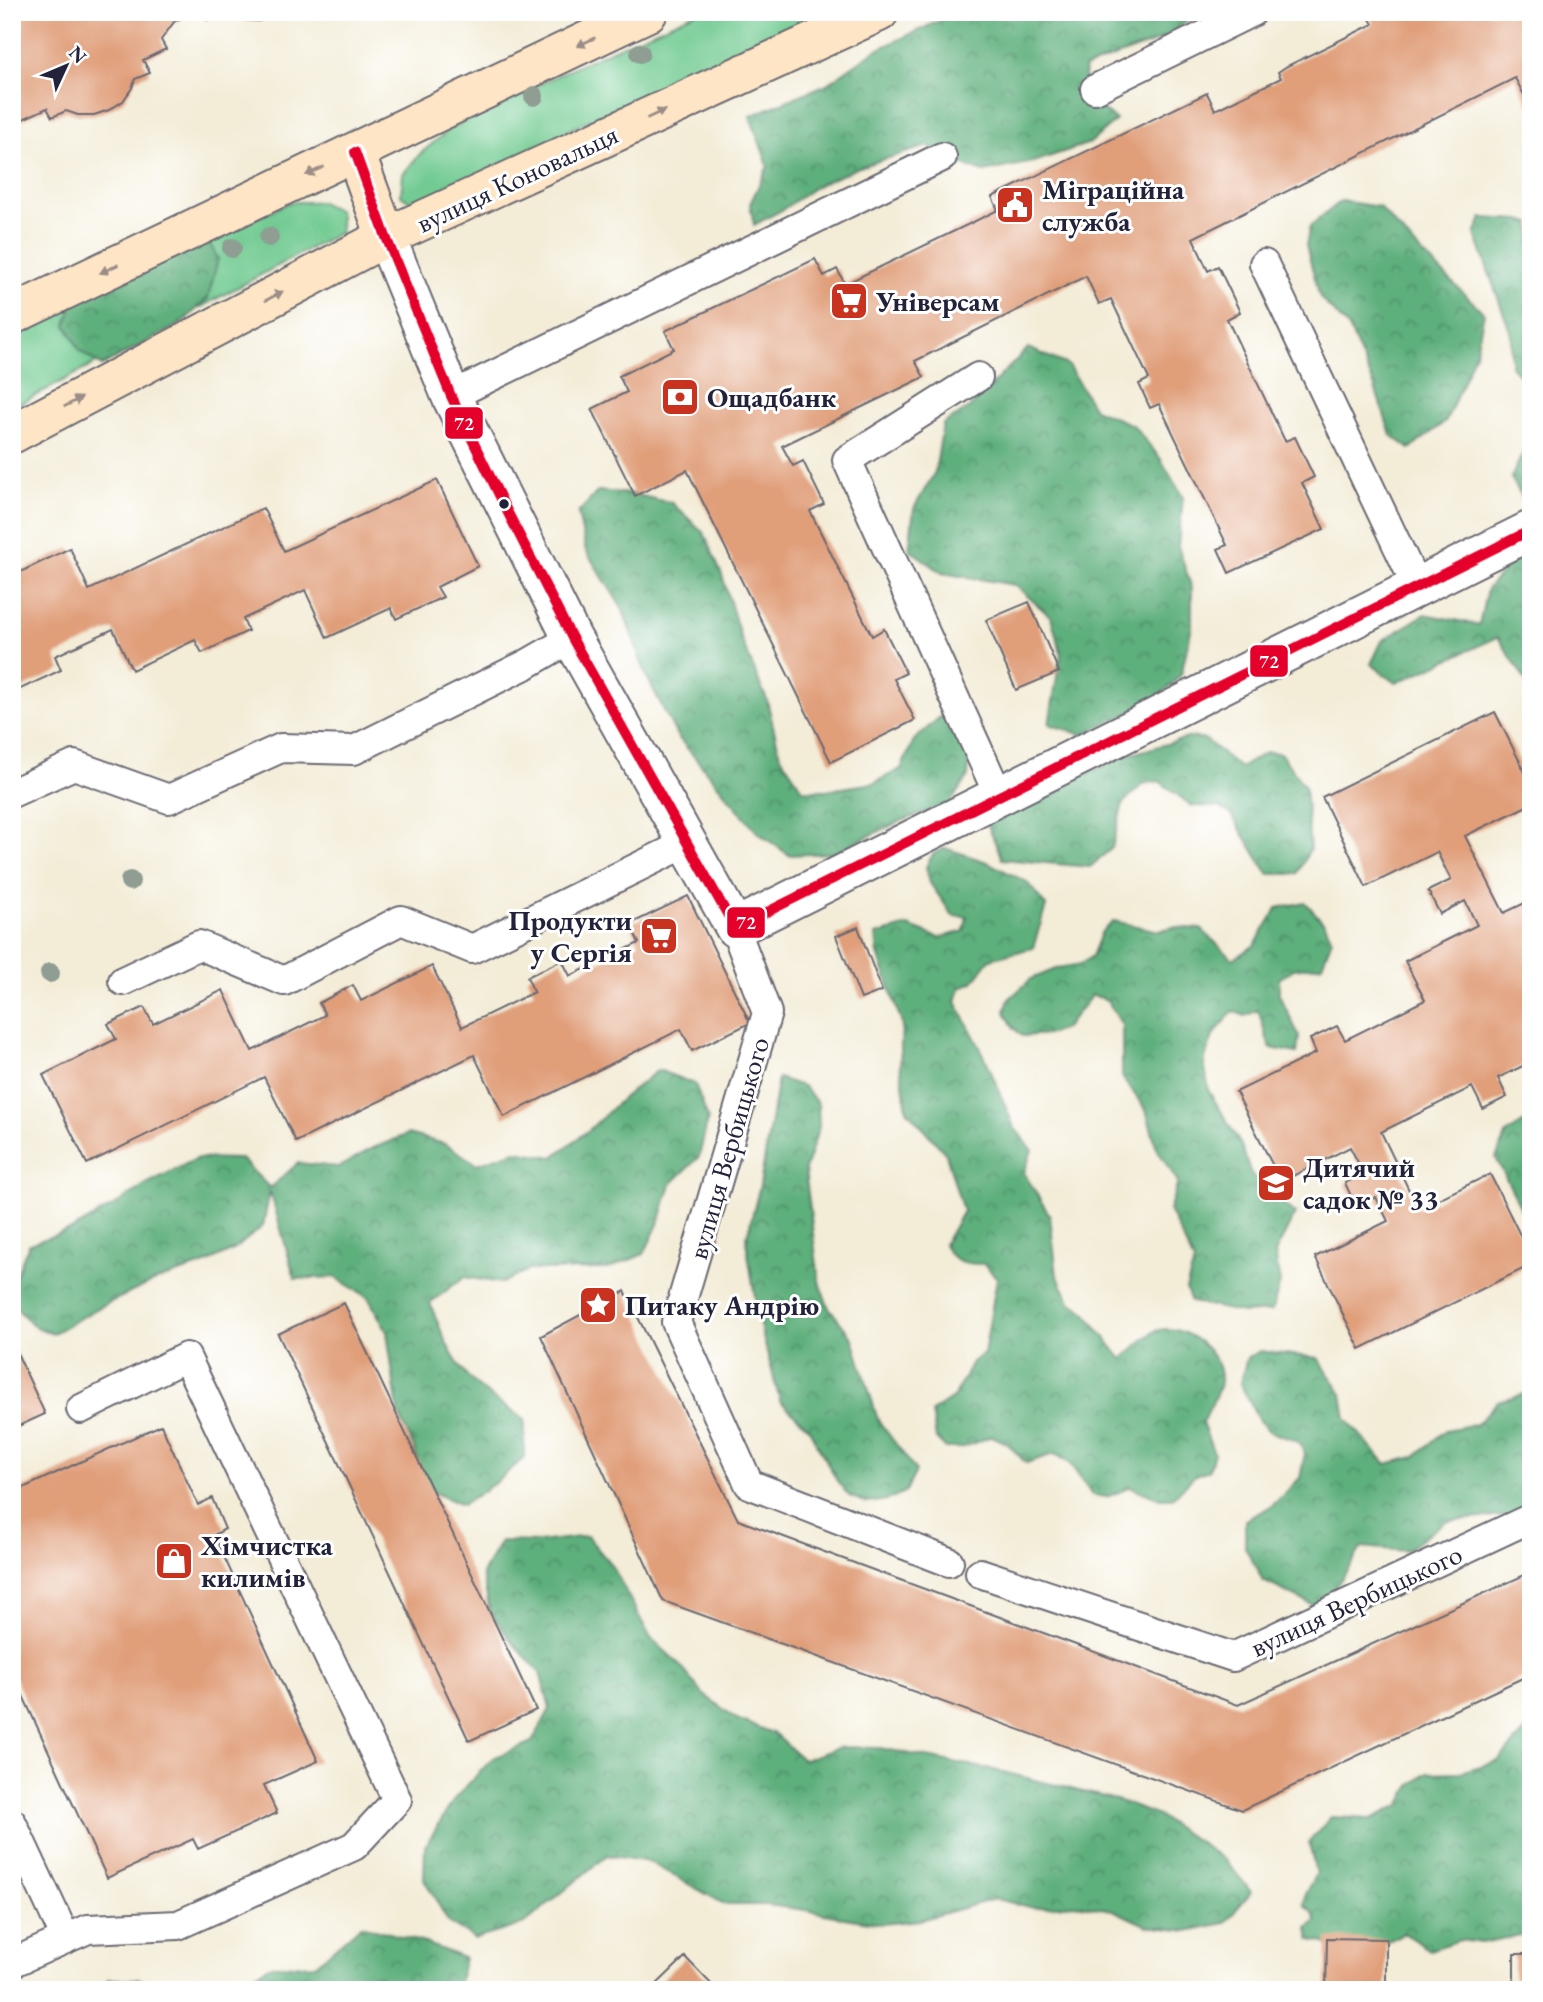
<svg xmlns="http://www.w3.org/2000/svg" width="1543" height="2002" viewBox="0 0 1543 2002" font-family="'EB Garamond',serif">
<defs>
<pattern id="forest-crowns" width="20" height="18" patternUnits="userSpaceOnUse" patternTransform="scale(1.75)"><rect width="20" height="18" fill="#5daf7c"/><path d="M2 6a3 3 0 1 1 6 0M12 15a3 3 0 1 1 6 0" fill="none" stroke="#4c8e67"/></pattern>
</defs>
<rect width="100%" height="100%" fill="#fff"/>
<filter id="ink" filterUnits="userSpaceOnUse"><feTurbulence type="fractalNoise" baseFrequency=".0143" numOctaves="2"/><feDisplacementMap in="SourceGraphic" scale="14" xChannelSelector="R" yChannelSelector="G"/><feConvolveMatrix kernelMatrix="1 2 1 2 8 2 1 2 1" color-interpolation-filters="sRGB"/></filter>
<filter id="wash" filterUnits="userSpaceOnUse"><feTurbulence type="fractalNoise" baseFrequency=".00686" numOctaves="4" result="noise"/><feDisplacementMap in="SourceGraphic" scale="28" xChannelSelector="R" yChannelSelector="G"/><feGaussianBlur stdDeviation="1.57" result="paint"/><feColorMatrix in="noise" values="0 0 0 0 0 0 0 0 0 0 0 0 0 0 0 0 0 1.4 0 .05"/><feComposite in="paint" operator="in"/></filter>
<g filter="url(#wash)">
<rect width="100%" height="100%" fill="#f3ecd7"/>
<path fill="#72cb92" stroke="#4a7666" stroke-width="2" d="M697,12H830L584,123L433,198L414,204L401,195L403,174L420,154L450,129L574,67Z
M290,202H321L339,211L341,232L12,408V334Z"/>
<path fill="url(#forest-crowns)" stroke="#40685c" stroke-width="2" d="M958,12H1199L1163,39L1084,68L1089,100L1116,120L1090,143L1033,162L984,172L958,163L928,146L859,167L818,185L782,210L754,225L750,204L768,166L750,116L827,84L874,51Z
M1341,201L1379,207L1415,246L1484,313L1476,351L1446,421L1410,449L1391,435L1374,385L1349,328L1320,298L1306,245L1310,226Z
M1482,218L1521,220L1531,223V388L1511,366V334L1475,234Z
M205,235L218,259L208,298L181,324L102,366L80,351L66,325L77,291Z
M1028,348L1068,365L1094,409L1133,425L1160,458L1183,497L1178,546L1192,589V626L1181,675L1155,701L1082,735L1049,724L1061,653L1051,617L1015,585L942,573L909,549L914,508L935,472L943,424L969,408Z
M1531,436V504L1527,505L1511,478Z
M598,491L633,494L672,503L704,533L722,575L741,639L767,700L780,755L803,790H829L874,783L901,769L914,740L941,716L970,746L968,777L949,805L901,821L833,853L789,855L757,832L677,736L646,675L622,608L586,551L578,513Z
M1531,543V689L1498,637L1396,683L1371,664L1382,641L1425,614L1479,625L1487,589L1523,549Z
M1191,737L1206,740L1240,768L1266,752L1280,753L1305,787L1310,849L1297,874H1268L1231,814L1219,807L1192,806L1159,781L1143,784L1123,803L1112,848L1090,867L1002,859L987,823L1055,768L1096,770L1121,757Z
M945,848L987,862L1027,882L1046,906L1033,948L990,959L973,982L960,988L956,1002L985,1057L1014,1127L1032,1150L1024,1173L1050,1216L1057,1275L1070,1302L1083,1310L1122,1359C1132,1351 1144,1336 1156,1331C1184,1321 1223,1353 1220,1382C1219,1393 1207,1413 1202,1423L1214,1453L1209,1470L1195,1475L1173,1498H1157L1131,1487L1107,1497L1092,1495L1068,1461L1054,1454L1026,1463L1007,1443L992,1436L961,1448H945L936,1439L932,1412L954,1397L972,1362L984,1354L997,1278L984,1264C966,1264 951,1263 944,1244L963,1211L946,1154L907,1110L900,1065L902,1024L878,954L876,935L908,926L939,938L964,931L967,917L953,916L930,883L926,867L933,854Z
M1305,902L1325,924L1332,939L1322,965L1294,969L1279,979V994L1299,1036L1297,1053L1270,1048L1258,1010L1245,1016L1233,1011L1213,1036L1204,1062L1209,1091L1241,1145L1251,1174L1295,1214L1275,1253L1280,1283L1272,1311L1243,1313L1191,1302L1186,1289L1194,1262L1169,1210L1178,1182L1157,1149L1146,1110L1122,1077V1025L1107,1000L1092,995L1065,1028L1051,1034L1022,1036L1013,1027L1005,1012L1009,999L1031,979L1058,968L1081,964L1092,956L1102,931L1114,921L1159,931L1172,927L1201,929L1233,959L1255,945L1277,908Z
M658,1070L695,1084L708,1119L699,1157L671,1184L660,1220L644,1254L608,1269L528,1270L502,1283L464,1277L430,1303C439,1326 448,1352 464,1372C480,1392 503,1405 525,1419L524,1458L495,1483L462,1505L426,1489L415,1450L398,1412L387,1332L368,1297L334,1277L295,1279L270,1191L263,1226L235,1249L203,1265L155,1281L100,1307L52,1334L34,1326L12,1304V1285L29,1244L73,1229L115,1205L146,1184L198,1158L241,1159L270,1188L298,1163L339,1167L371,1149L408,1134L445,1144L477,1164L515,1151L553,1157L590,1129L625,1096Z
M778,1078L803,1086L818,1104L819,1127L805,1170L819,1281L828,1306L853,1339L878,1420L916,1471L906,1491L888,1500L867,1503L849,1496L837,1481L808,1427L780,1401L759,1322L746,1241L760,1185Z
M1531,1118V1229L1496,1158L1507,1133Z
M1260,1351L1318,1358L1342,1394L1346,1419L1386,1464L1414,1457L1446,1430L1477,1424L1498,1401L1531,1392V1506L1519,1515L1446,1521L1406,1551L1362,1547L1330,1596L1315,1606L1263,1581L1245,1547V1520L1272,1506L1300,1478L1305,1453L1297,1441L1270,1432L1259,1421L1240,1383L1247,1358Z
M587,1536L613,1567L650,1637L679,1664L703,1694L737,1719L775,1734L803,1760L840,1747L880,1748L999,1771L1120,1801L1158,1816L1194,1839L1227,1862L1251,1892L1225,1923L1187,1931L1147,1926L1113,1910L1074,1904L1034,1908L995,1899L920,1920L882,1924L844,1918L806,1910L767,1905H726L649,1862L607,1855L524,1924L475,1939L449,1923L424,1879L425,1846L455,1798L493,1758L532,1742L550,1709L540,1673L513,1643L490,1612L482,1574L501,1541L539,1542Z
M1531,1725V1933L1481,1943L1460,1940L1430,1950L1403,1933L1369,1953L1310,1940L1308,1928L1316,1921L1312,1911L1304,1904L1305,1894L1316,1874L1309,1842L1331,1817L1371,1819L1400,1805L1411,1785L1428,1773L1460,1772L1498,1761Z
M361,1925L428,1944L464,1958L458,1986L454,1990H228L269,1966L315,1965Z
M108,1979H140L157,1990H102Z"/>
<g id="blocks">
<path fill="#e09e79" d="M14,12H192L174,22L161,40L166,49L143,60L150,73L135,79L132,88L123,101L109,110L94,115H78L66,111L52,117L47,108L21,120L14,105H12V15Z
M202,12H224L207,20Z
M238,12H278L273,16L259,21L242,20Z
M1376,12H1531V108L1515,78L1193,238L1208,271L1218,266L1240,312L1227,319L1285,441L1295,437L1314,477L1302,483L1324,529L1229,573L1218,549L1227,545L1159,404L1150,408L1139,384L1149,379L1111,299L1099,304L1086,276L915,361L924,377L782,446L793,466L803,461L824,504L810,511L872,636L884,629L906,673L894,679L915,720L831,762L687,470L635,496L592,409L627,392L619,376L674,349L665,331L815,259L824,276L837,269L845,284L998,210L992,197L1207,93L1215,110L1281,78L1278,72L1287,66L1373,24L1368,16Z
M437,480L478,566L437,587L443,597L396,619L391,608L327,638L305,590L243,619L248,631L202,653L195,640L132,670L113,629L55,656L61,670L12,693V576L70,548L89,590L263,508L284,551Z
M1029,602L1059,672L1016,690L986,620Z
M1495,712L1531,784V804L1465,836L1504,913L1531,900V1062L1498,1078L1507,1097L1483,1109L1472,1087L1381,1132L1418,1209L1490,1174L1531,1257V1265L1360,1349L1315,1257L1388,1221L1376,1197L1356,1207L1345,1183L1364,1174L1350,1147L1281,1182L1236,1092L1316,1053L1310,1039L1337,1026L1345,1040L1425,1000L1405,961L1477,925L1465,901L1440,914L1428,891L1451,880L1437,852L1366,887L1322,797Z
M688,896L750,1023L692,1051L681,1029L504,1117L474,1055L296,1142L264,1077L87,1164L43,1075L116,1039L108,1024L144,1007L153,1024L223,990L252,1051L325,1015L319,1003L353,985L361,1001L432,966L462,1027L534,992L527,977L562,960L570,976L639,943L630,924Z
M858,927L882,991L861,999L836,936Z
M625,1291L738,1520L1238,1705L1531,1572V1674L1242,1810L663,1601L541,1336Z
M344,1303L536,1710L469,1741L278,1334Z
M12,1342L45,1414L12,1429Z
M161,1425L198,1505L212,1498L225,1529L214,1535L318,1761L264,1785L277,1813L198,1849L193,1839L107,1878L12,1672V1493Z
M1327,1938L1386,1939V1990H1326Z
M1514,1954H1531V1990H1514Z
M685,1957L717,1990H651Z"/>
</g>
</g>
<g filter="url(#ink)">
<use href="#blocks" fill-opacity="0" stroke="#6b6972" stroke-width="2"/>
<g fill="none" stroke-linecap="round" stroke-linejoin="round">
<defs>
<path id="service" d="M1095,89L1252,12
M1264,264L1417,587
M978,377L847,460L999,796
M451,396L942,157
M12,793L74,765L169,799L281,748L354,750L527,664L572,638
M735,928L767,1013L676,1322L749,1484L949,1562
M123,981L199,945L284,981L401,920L472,949L687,843
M980,1573L1233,1657L1531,1518
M12,1823L66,1939
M12,1963L88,1929L178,1925L354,1846L397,1800L186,1357L81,1409"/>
<path id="minor" d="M386,237L451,396L572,638L735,928L1531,530"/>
<path id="secondary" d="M355,152L386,237
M12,315L648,12
M12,434L386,237L879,12"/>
</defs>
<use href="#service" stroke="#6b6972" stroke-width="32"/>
<use href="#minor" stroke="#6b6972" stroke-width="42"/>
<use href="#secondary" stroke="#6b6972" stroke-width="42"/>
<use href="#service" stroke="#fff" stroke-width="28"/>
<use href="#minor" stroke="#fff" stroke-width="38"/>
<use href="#secondary" stroke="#fee5c5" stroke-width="38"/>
<defs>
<path id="bus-1" d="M355,152L386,237L451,396L506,509L572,638L735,928L1531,530"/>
</defs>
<use href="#bus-1" stroke="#fff" stroke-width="16"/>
<use href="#bus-1" stroke="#e4002b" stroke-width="10"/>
</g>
<g fill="#8f9d92">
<circle cx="640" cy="53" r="10"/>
<circle cx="534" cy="96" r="10"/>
<circle cx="269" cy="237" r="10"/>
<circle cx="232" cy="248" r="10"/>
<circle cx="130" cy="881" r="10"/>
<circle cx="50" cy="973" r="10"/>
</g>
<defs><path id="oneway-solid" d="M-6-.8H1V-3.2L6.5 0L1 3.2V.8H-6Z" transform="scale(1.75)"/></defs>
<g fill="#9b8d87">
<use href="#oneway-solid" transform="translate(586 42) rotate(154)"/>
<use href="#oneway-solid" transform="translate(656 114) rotate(-25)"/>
<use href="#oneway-solid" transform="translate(315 171) rotate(155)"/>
<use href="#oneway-solid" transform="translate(109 269) rotate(155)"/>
<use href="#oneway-solid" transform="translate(274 296) rotate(-28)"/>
<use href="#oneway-solid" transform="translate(73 402) rotate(-28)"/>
</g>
</g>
<defs>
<symbol id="civic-square" viewBox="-11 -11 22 22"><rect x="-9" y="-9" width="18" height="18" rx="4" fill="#c8321e" stroke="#fff"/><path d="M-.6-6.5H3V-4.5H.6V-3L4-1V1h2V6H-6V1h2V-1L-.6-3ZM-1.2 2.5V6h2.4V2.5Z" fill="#fff"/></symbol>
<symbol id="supermarket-square" viewBox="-11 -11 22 22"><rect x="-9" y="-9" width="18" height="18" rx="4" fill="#c8321e" stroke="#fff"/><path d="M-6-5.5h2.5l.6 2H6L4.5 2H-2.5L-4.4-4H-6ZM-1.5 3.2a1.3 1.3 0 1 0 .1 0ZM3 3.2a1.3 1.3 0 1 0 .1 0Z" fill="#fff"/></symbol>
<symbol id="bank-square" viewBox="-11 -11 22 22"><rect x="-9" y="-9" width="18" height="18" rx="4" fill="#c8321e" stroke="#fff"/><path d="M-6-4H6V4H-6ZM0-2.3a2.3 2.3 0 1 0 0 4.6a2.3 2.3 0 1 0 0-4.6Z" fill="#fff"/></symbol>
<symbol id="school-square" viewBox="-11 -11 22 22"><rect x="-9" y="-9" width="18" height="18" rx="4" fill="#c8321e" stroke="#fff"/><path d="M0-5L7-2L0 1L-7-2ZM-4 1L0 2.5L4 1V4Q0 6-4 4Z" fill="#fff"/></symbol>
<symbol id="sight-square" viewBox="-11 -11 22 22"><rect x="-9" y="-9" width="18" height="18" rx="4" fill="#c8321e" stroke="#fff"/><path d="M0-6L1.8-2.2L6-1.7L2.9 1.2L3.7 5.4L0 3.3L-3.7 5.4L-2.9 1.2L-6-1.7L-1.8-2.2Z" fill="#fff"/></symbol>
<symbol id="shop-square" viewBox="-11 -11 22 22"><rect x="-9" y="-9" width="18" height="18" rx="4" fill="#c8321e" stroke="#fff"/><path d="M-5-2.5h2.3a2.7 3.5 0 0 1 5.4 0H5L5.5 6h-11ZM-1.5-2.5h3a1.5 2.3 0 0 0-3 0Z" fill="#fff"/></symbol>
</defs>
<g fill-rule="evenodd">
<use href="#civic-square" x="993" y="183" width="44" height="44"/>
<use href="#supermarket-square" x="827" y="279" width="44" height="44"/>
<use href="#bank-square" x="658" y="375" width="44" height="44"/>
<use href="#supermarket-square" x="637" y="914" width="44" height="44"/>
<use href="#school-square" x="1254" y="1161" width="44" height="44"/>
<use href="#sight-square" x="576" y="1283" width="44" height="44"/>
<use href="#shop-square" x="152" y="1539" width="44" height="44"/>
</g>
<circle fill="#22223b" stroke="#fff" stroke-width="2.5" cx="504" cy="504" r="6"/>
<g text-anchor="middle" stroke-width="6" stroke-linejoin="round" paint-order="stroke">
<g font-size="28" fill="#22223b" stroke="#fff">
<text transform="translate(517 178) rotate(-25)" y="10">вулиця Коновальця</text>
<text transform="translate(728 1148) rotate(-74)" y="10">вулиця Вербицького</text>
<text transform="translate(1356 1600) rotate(-25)" y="10">вулиця Вербицького</text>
</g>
<g font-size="28" font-weight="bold" fill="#22223b" stroke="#fff" text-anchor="start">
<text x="1042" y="199">Міграційна<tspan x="1042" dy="32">служба</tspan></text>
<text x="876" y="311">Універсам</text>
<text x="707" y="407">Ощадбанк</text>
<text x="632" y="930" text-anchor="end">Продукти<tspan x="632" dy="32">у Сергія</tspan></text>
<text x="1303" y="1177">Дитячий<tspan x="1303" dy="32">садок № 33</tspan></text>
<text x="625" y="1315">Питаку Андрію</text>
<text x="201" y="1555">Хімчистка<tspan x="201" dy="32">килимів</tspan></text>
</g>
</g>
<g stroke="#fff" stroke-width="2.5">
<rect x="444" y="406" width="40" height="34" rx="7" fill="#e4002b"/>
<rect x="1249" y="644" width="40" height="34" rx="7" fill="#e4002b"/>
<rect x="726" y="906" width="40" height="33" rx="7" fill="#e4002b"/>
</g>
<g font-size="19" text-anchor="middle" font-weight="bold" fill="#fff">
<text x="464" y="430">72</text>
<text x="1269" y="668">72</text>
<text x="746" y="929">72</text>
</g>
<rect width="1543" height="2002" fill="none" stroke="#fff" stroke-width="42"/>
<g transform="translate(66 66) rotate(46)" stroke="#ffffff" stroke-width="5" paint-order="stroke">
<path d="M0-5L12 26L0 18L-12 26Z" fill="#22223b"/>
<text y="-10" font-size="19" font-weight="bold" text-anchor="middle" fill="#22223b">N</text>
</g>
</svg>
